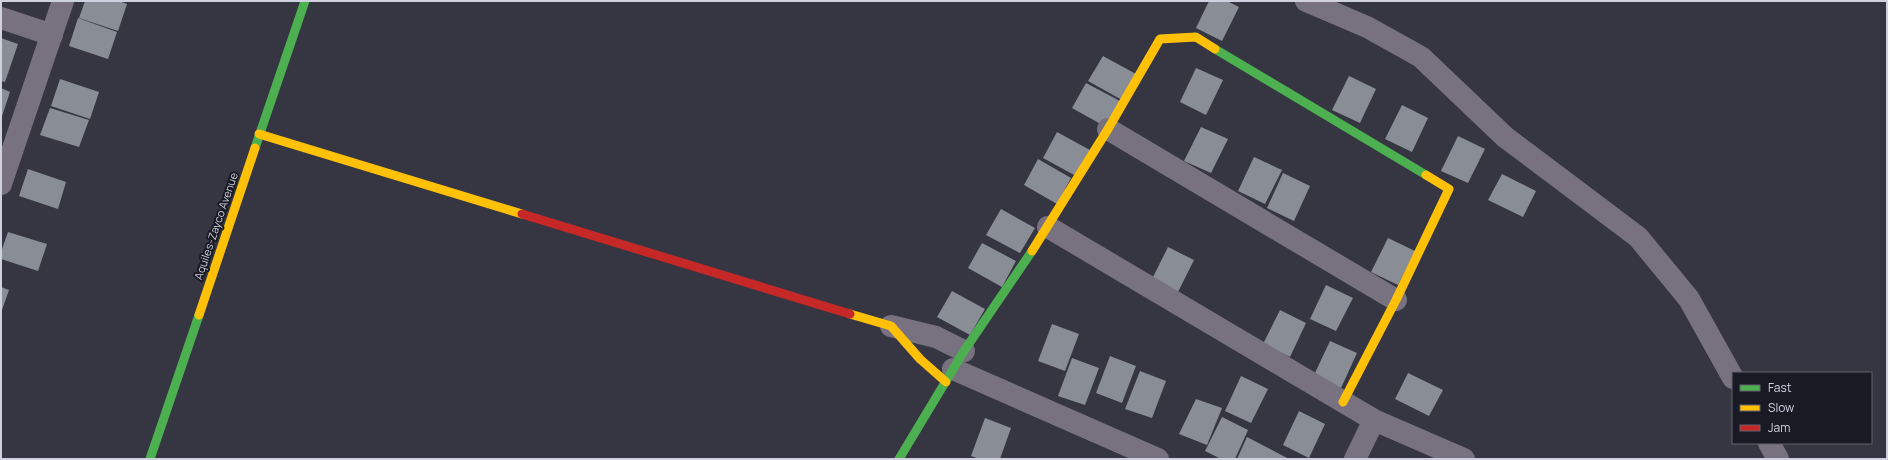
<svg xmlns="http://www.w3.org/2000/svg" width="1888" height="460" viewBox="0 0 1888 460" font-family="Manrope,sans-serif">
<rect width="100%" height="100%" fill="#353641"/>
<path fill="#888d96" d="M85,1H119L127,4L118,31L79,18Z
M1209,1H1227L1239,7L1222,41L1196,28Z
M78,18L117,32L108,59L69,46Z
M1,38L18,44L5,82L1,81Z
M1103,56L1136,74L1122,100L1088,81Z
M1196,68L1223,80L1206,115L1180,102Z
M1349,76L1376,89L1360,123L1332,110Z
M60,79L99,92L90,119L51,106Z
M1086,83L1120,101L1106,127L1072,108Z
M1,88L10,92L1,119Z
M1402,105L1428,118L1412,152L1385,139Z
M50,108L89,120L79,147L40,135Z
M1201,127L1228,139L1211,173L1184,161Z
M1057,132L1090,150L1076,176L1043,158Z
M1458,136L1485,149L1468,183L1441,171Z
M1254,157L1282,170L1265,204L1238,191Z
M1038,159L1071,178L1057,204L1024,185Z
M28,169L66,182L58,209L19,196Z
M1283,173L1310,186L1294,221L1267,208Z
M1502,174L1536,191L1523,217L1488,200Z
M1001,209L1035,228L1020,253L986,235Z
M8,232L47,244L38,271L1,259V252Z
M1388,238L1415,251L1398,285L1371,272Z
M982,243L1016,261L1002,287L968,268Z
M1168,247L1194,260L1177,294L1151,281Z
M1326,285L1353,298L1336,331L1310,319Z
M1,287L9,290L1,313Z
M952,291L985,309L970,335L937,317Z
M1280,310L1306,323L1290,357L1263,344Z
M1052,324L1079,334L1065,371L1038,361Z
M1330,341L1357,353L1341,388L1314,375Z
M1110,356L1136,366L1122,403L1096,393Z
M1072,358L1099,368L1085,405L1058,396Z
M1140,371L1166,381L1152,418L1125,409Z
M1408,373L1443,390L1429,416L1395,399Z
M1241,376L1268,389L1251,423L1225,411Z
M1196,399L1222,408L1207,445L1179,434Z
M1299,411L1325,424L1309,458L1283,445Z
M1222,417L1248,430L1235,459H1221L1205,451Z
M985,418L1011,428L1000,459H979L971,456Z
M1247,437L1289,459H1237Z"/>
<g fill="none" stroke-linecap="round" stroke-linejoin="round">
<path stroke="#787280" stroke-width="22" d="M1306,1L1367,27L1421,57L1505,137L1638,237L1689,299L1733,378
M1,18L52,35
M1108,129L1396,300
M1,184L63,1
M1048,227L1374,420L1464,459
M891,326L936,337L964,351
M953,369L1158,459
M1769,443L1778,459
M1355,459L1374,420"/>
<path stroke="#4caf50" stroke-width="9" d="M1215,49L1426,175
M255,148L305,1
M150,459L199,315
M899,459L964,351L1032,251"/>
<path stroke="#ffc107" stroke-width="9" d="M259,134L522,214
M1032,251L1108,129L1160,39L1196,37L1215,49
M850,314L891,326L920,359L946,382
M199,315L255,148
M1343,402L1396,300L1449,189L1426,175"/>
<path stroke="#c62828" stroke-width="9" d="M522,214L850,314"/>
</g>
<g text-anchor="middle" stroke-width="4" stroke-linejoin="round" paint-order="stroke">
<g font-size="11" fill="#cfd1df" stroke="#191a24">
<text transform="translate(216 226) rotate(-71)" y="4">Aquiles-Zayco Avenue</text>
</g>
</g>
<rect width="1888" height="460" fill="none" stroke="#cfd1df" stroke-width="4"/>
<rect x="1732" y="372" width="140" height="72" fill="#191a24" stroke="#62636f"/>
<rect x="1740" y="385" width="20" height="6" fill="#4caf50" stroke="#62636f"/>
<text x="1768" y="392" font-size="12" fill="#cfd1df">Fast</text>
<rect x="1740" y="405" width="20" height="6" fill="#ffc107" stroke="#62636f"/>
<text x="1768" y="412" font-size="12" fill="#cfd1df">Slow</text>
<rect x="1740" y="425" width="20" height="6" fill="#c62828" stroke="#62636f"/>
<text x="1768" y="432" font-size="12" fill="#cfd1df">Jam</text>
</svg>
